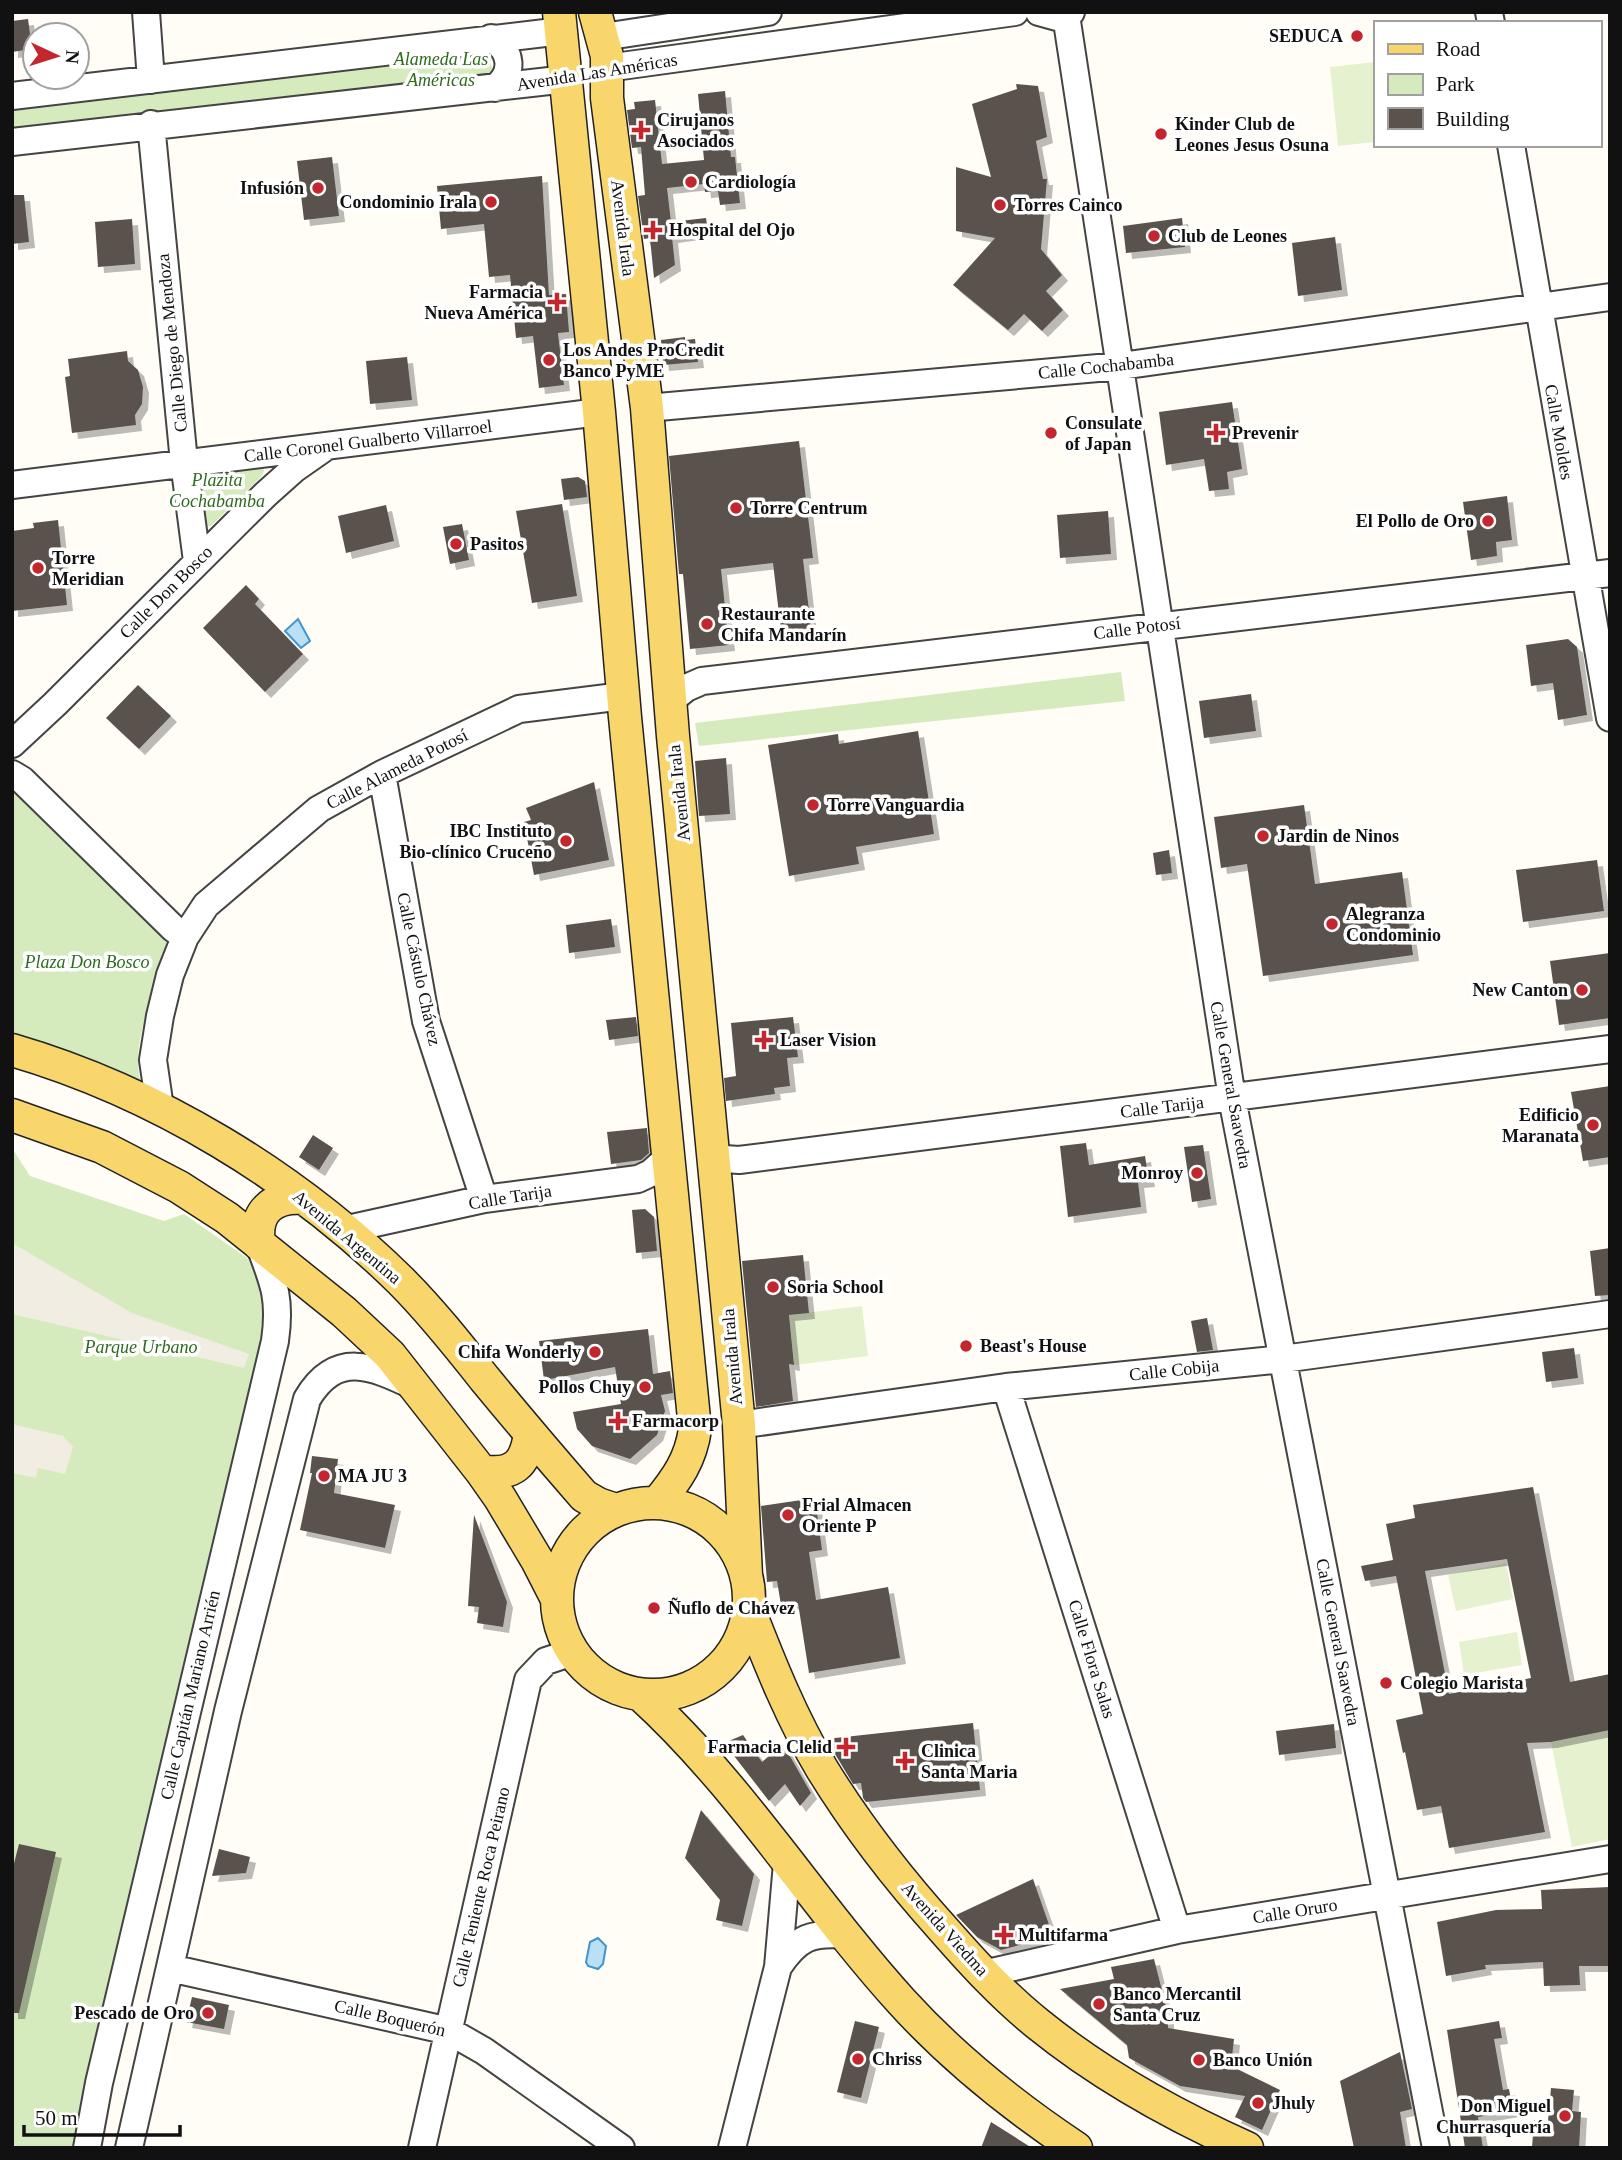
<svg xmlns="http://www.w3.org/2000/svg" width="1622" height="2160" viewBox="0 0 1622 2160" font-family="'Times New Roman',serif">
<defs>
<filter id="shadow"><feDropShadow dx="6" dy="6" stdDeviation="0" flood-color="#0004"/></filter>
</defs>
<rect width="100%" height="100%" fill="#fffdf5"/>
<path fill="#d5ebbd" d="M488,45L494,81L12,138V102Z
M263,465L264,471L261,477L211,526H205L195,484L202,472Z
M1121,672L1125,701L699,746L695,723Z
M12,791L156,924L167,939L168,948C156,984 131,1042 140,1080L85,1056L12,1033Z
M12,1148L30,1176L164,1221L184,1214L250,1260L267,1281L277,1308L81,2148H12Z"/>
<path fill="#e6f2cf" d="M1375,62V142L1338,146L1330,67Z
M862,1306L868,1356L794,1365L789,1315Z
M1506,1563L1513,1599L1456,1611L1448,1575Z
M1517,1632L1522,1665L1464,1675L1459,1642Z
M1610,1730V1839L1572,1847L1551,1742Z"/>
<path fill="#f1ede2" d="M12,1243L132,1313L249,1354L244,1368L12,1314Z
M12,1424L63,1436L73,1447L65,1474L38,1468L36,1478L12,1473Z"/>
<path fill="#b9e0f7" stroke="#3f96cf" stroke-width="2" d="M298,619L310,641L301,648L285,631Z
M598,1938L606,1946L603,1964L598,1969L588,1966L586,1962L590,1942Z"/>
<path fill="#5a524d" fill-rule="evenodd" filter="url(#shadow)" d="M28,19L32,49L12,52V21Z
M1016,84L1038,86L1047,137L1036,141L1043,179H1047L1041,249L1062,275L1046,291L1063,310L1042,331L1024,314L1008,330L953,285L995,238L956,231V167L991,177L972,104L1017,89Z
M725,91L731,157H735L740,203L720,205L718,191L705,192L704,184L667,188L671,222L706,218L708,232L672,237L675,265L654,278L650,238L644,239L638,196L645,195L641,147L632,148L627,110L635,109L634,102L655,100L662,164L704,160L698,94Z
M332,157L339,216L304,220L297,161Z
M542,176L549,295L566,294L569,332L558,333L564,385L539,388L533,336L516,338L510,275L489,277L484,224L441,229L437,186Z
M12,195H24L29,242L12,244Z
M1182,218L1185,247L1126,253L1123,226Z
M132,219L135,264L98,267L95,222Z
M1335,237L1342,290L1298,296L1292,243Z
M685,337V340L695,339L698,362L663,365L661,340Z
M127,351L128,361L138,370L143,387L142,404L135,415L136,425L72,433L65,377L70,376L68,359Z
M407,357L412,400L370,404L366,361Z
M1232,402L1242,469L1227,472L1229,489L1209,491L1204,459L1166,465L1159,412Z
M799,441L813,558L803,559L811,628L781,631L773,563L721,569L729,645L690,649L683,574H679L669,456Z
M578,477L585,481L587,497L564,500L561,479Z
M1507,496L1512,540L1496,542L1497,556L1471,560L1463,502Z
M562,504L577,596L532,603L516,511Z
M386,505L394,541L346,553L338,516Z
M1108,511L1111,554L1060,558L1057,515Z
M58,520L67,605L12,611V531L34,528L33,523Z
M462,524L469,560L450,564L443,527Z
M246,585L259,599L255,604L303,654L265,692L203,628Z
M1568,639L1577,647L1587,715L1558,720L1553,683L1531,686L1526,645Z
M138,685L171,716L139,749L106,718Z
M1251,694L1256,731L1204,738L1199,701Z
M918,731L934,834L856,847L859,864L789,876L768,745L838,734L839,744Z
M726,758L730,814L699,816L695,761Z
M594,782L609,860L534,875L524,822L531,820L526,808Z
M1304,805L1315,884L1402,872L1413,955L1263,976L1247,864L1221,868L1214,817Z
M1169,850L1172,873L1156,875L1153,853Z
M1597,860L1604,911L1523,922L1516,870Z
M611,919L615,947L569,953L566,925Z
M1610,953V1018L1559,1025L1550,961Z
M636,1017L638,1036L609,1040L606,1020Z
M793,1017L798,1057L787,1058L790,1086L774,1088L775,1094L726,1101L724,1078L736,1076L731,1023Z
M1610,1086V1157L1583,1161L1571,1092Z
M647,1128L649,1153L641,1160L611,1164L607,1132Z
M313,1135L333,1148L319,1170L299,1157Z
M1086,1143L1089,1165L1145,1156L1149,1181L1138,1182L1141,1207L1068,1217L1060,1146Z
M1203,1145L1211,1199L1192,1202L1184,1147Z
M645,1209L654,1217L657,1251L636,1253L632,1210Z
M1610,1248V1295L1595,1296L1590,1251Z
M803,1255L809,1313L789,1315L794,1365L789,1364L793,1401L756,1407L742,1261Z
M1207,1318L1213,1350L1197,1352L1191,1321Z
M648,1329L653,1374L670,1371L673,1393L661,1395L665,1411L657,1435L630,1459L592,1446L577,1429L573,1412L621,1404L615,1367L544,1380L539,1341Z
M1574,1348L1578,1378L1546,1382L1542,1352Z
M312,1456L338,1459L334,1493L395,1505L385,1548L300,1530L312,1473H310Z
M1533,1487L1570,1682L1610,1674V1730L1551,1742L1527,1743L1545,1832L1449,1848L1441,1806L1417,1810L1405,1752L1403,1753L1396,1720L1423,1714L1396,1576L1365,1581L1361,1566L1393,1560L1386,1524L1415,1518L1413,1505ZM1507,1559L1531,1678L1449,1694L1425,1571Z
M815,1498L822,1550L809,1552L816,1600L888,1587L900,1658L809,1673L798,1603L781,1605L777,1581L767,1582L761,1506Z
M474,1515L507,1602L503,1627L477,1623L479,1607L468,1606Z
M973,1723L980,1790L866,1802L863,1798L861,1783L853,1784L826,1739Z
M1334,1724L1336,1748L1279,1755L1276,1731Z
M743,1735L762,1762L783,1744L811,1793L800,1806L785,1784L769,1801L724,1743Z
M701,1810L754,1874L742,1926L716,1920L720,1900L685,1858Z
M19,1844L56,1852L19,2013H12V1871Z
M219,1849L250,1857L246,1873L212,1876Z
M1033,1879L1053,1936L1001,1950L977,1937L956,1915Z
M1610,1887V1966H1579L1580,1985L1544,1986L1543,1962L1485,1965L1486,1969L1446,1976L1437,1922L1496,1910L1542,1909L1541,1890Z
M1154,1959L1168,2014V2028L1234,2039L1231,2066L1280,2090L1262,2130L1235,2117L1245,2096L1180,2086L1129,2058L1127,2045L1060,1989L1114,1979L1111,1967Z
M192,1997L229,2005L224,2029L186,2022Z
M855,2021L879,2027L861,2098L837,2092Z
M1499,2021L1502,2038L1494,2039L1503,2090L1509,2089L1513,2111L1478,2117L1483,2148H1465L1447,2030Z
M1400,2052L1412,2109L1400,2112L1406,2148H1354L1340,2081Z
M1551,2088L1574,2090L1572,2111L1581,2112L1579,2148H1532L1534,2120L1548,2121Z
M991,2122L1032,2148H981Z"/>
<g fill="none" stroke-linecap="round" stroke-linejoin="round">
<defs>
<path id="minor" d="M146,12L151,80
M1039,12L1057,17L1071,12
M1489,12L1491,23
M1066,15L1232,1098L1436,2148
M603,37L768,12
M491,38C512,50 515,73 495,88
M607,68L1015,12
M12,96L562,31
M151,124L184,462L197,561
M12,142L567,79
M1511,145L1610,718
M647,408L1121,366L1610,297
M12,485L599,412
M670,701L686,688L702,681L1610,573
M12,744L55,704L266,494L294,469L324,448
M12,774L22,780L173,928L185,937
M382,774L426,1021L484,1199
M160,1108L153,1060L160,1016L170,975L185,937L206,905L319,809L382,774L519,709L623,696
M714,1154L725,1159L739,1160L1610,1049
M343,1230L484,1199L638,1179L651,1173L670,1156
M1006,1387L1177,1930
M739,1425L1006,1387L1283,1359L1610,1314
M778,1967C798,1937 811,1932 847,1935
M170,1968L449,2031L484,2051L621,2148
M983,1974L1177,1930L1610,1859
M87,2148L99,2083L275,1341C281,1299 274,1283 259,1244
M129,2148L228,1711L307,1399C336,1350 372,1366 414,1386
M422,2148L528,1680L546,1661L573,1652
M732,2148L778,1967L787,1863"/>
<path id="major" d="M559,12L599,412L625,717L695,1429C691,1459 677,1479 658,1502
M595,12L607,56V98L647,408L673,736L739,1425L746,1576
M12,1050C156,1092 294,1176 401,1281C431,1311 458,1345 484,1378C517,1418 550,1457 584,1496L598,1504L616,1510
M12,1115L102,1147L179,1187L227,1218L344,1312L390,1355L481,1471L500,1498L537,1560L557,1599
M259,1244C254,1212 272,1196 303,1198
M481,1471C513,1476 526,1465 530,1433
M557 1599a96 96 0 1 1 192 0a96 96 0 1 1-192 0Z
M749,1610C770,1664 792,1719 822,1769C857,1826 899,1880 944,1930C973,1963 1003,1996 1038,2024C1101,2075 1173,2115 1247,2148
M641,1695C741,1786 812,1903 902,2002C953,2058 1013,2106 1076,2148"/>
</defs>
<use href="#minor" stroke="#444" stroke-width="30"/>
<use href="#major" stroke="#222" stroke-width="35"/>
<use href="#minor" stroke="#fff" stroke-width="26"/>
<use href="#major" stroke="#f9d66b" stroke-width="32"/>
</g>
<g fill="#c4262e" stroke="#fff" stroke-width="2.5">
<circle cx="1357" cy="36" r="7"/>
<path d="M637.5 119.5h7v7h7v7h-7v7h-7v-7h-7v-7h7z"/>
<circle cx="1161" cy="134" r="7"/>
<circle cx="691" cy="182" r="7"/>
<circle cx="318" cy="188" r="7"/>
<circle cx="491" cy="202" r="7"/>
<circle cx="1000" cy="205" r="7"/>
<path d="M649.5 219.5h7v7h7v7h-7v7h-7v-7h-7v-7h7z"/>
<circle cx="1154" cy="236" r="7"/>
<path d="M553.5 291.5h7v7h7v7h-7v7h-7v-7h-7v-7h7z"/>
<circle cx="549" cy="360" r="7"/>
<circle cx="1051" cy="433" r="7"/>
<path d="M1212.5 422.5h7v7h7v7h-7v7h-7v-7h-7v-7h7z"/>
<circle cx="736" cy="508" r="7"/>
<circle cx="1488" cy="521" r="7"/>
<circle cx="456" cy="544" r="7"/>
<circle cx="38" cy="568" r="7"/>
<circle cx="707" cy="624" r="7"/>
<circle cx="813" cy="805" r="7"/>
<circle cx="1263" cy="836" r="7"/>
<circle cx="566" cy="841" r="7"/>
<circle cx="1332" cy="924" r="7"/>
<circle cx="1582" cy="990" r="7"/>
<path d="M760.5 1029.5h7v7h7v7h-7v7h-7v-7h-7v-7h7z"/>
<circle cx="1593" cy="1125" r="7"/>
<circle cx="1197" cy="1173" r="7"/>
<circle cx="773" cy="1287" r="7"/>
<circle cx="966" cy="1346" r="7"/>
<circle cx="595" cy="1352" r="7"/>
<circle cx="645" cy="1387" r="7"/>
<path d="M614.5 1410.5h7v7h7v7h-7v7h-7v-7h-7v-7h7z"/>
<circle cx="324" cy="1476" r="7"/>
<circle cx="788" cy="1515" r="7"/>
<circle cx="654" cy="1608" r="7"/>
<circle cx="1386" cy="1683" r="7"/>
<path d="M842.5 1736.5h7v7h7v7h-7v7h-7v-7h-7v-7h7z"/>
<path d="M901.5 1750.5h7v7h7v7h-7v7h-7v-7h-7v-7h7z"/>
<path d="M1000.5 1924.5h7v7h7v7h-7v7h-7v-7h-7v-7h7z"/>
<circle cx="1099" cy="2004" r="7"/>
<circle cx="208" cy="2013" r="7"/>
<circle cx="858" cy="2059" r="7"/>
<circle cx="1199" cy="2060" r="7"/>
<circle cx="1258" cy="2103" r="7"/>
<circle cx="1565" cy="2116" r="7"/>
</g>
<g text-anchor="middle" stroke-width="7" stroke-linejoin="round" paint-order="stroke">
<g font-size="18" font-weight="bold" fill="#111" stroke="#fff" text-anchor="start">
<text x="1343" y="42" text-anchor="end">SEDUCA</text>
<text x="657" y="126">Cirujanos<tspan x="657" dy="21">Asociados</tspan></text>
<text x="1175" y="130">Kinder Club de<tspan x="1175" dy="21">Leones Jesus Osuna</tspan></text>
<text x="705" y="188">Cardiología</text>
<text x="304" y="194" text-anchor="end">Infusión</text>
<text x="477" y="208" text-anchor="end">Condominio Irala</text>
<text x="1014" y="211">Torres Cainco</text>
<text x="669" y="236">Hospital del Ojo</text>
<text x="1168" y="242">Club de Leones</text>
<text x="543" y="298" text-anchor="end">Farmacia<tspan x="543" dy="21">Nueva América</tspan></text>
<text x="563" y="356">Los Andes ProCredit<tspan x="563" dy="21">Banco PyME</tspan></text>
<text x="1065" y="429">Consulate<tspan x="1065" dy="21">of Japan</tspan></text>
<text x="1232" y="439">Prevenir</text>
<text x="750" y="514">Torre Centrum</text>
<text x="1474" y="527" text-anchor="end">El Pollo de Oro</text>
<text x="470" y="550">Pasitos</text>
<text x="52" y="564">Torre<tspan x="52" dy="21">Meridian</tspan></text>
<text x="721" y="620">Restaurante<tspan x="721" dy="21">Chifa Mandarín</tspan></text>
<text x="827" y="811">Torre Vanguardia</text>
<text x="552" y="837" text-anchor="end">IBC Instituto<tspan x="552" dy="21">Bio-clínico Cruceño</tspan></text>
<text x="1277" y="842">Jardin de Ninos</text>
<text x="1346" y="920">Alegranza<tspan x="1346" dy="21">Condominio</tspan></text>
<text x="1568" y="996" text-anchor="end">New Canton</text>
<text x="780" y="1046">Laser Vision</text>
<text x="1579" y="1121" text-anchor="end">Edificio<tspan x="1579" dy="21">Maranata</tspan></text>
<text x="1183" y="1179" text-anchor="end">Monroy</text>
<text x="787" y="1293">Soria School</text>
<text x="980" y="1352">Beast's House</text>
<text x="581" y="1358" text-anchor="end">Chifa Wonderly</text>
<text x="631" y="1393" text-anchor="end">Pollos Chuy</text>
<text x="632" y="1427">Farmacorp</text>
<text x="338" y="1482">MA JU 3</text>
<text x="802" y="1511">Frial Almacen<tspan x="802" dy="21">Oriente P</tspan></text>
<text x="668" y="1614">Ñuflo de Chávez</text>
<text x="1400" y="1689">Colegio Marista</text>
<text x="832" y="1753" text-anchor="end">Farmacia Clelid</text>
<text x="921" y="1757">Clinica<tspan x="921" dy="21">Santa Maria</tspan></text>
<text x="1018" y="1941">Multifarma</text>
<text x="1113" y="2000">Banco Mercantil<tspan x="1113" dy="21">Santa Cruz</tspan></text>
<text x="194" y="2019" text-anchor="end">Pescado de Oro</text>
<text x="872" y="2065">Chriss</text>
<text x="1213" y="2066">Banco Unión</text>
<text x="1272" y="2109">Jhuly</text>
<text x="1551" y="2112" text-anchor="end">Don Miguel<tspan x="1551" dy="21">Churrasquería</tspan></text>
</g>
<g font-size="18" font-style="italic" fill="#2f6b1f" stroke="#fff">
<text x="441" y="65">Alameda Las<tspan x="441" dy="21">Américas</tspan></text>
<text x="217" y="486">Plazita<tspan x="217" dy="21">Cochabamba</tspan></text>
<text x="87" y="968">Plaza Don Bosco</text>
<text x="141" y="1353">Parque Urbano</text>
</g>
<g font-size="18" fill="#111" stroke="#fff">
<text transform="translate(597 72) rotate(-9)" y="6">Avenida Las Américas</text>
<text transform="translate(623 228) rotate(83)" y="6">Avenida Irala</text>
<text transform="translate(172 343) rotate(-96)" y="6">Calle Diego de Mendoza</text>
<text transform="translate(1106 366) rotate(-6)" y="6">Calle Cochabamba</text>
<text transform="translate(1559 432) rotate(80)" y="6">Calle Moldes</text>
<text transform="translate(368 441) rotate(-7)" y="6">Calle Coronel Gualberto Villarroel</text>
<text transform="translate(166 592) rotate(-45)" y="6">Calle Don Bosco</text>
<text transform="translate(1137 628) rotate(-7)" y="6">Calle Potosí</text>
<text transform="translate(397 769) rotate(-27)" y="6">Calle Alameda Potosí</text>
<text transform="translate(679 793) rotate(-96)" y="6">Avenida Irala</text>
<text transform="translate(419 969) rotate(78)" y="6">Calle Cástulo Chávez</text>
<text transform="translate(1231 1085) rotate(80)" y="6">Calle General Saavedra</text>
<text transform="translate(1162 1107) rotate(-7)" y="6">Calle Tarija</text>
<text transform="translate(510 1197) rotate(-9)" y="6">Calle Tarija</text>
<text transform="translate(347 1237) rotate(40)" y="6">Avenida Argentina</text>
<text transform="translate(732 1357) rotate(-95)" y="6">Avenida Irala</text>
<text transform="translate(1174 1370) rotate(-6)" y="6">Calle Cobija</text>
<text transform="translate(1338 1642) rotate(79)" y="6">Calle General Saavedra</text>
<text transform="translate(1092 1659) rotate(73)" y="6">Calle Flora Salas</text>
<text transform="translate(190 1695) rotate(-77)" y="6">Calle Capitán Mariano Arrién</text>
<text transform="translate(481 1887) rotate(-77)" y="6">Calle Teniente Roca Peirano</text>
<text transform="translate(1295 1911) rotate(-9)" y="6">Calle Oruro</text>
<text transform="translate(945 1929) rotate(48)" y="6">Avenida Viedma</text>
<text transform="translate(390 2018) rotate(13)" y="6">Calle Boquerón</text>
</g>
</g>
<rect width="1622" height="2160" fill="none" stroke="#111111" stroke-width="28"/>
<rect x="1374" y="21" width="228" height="126" fill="#ffffff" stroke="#a0a0a0" stroke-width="2"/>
<rect x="1388" y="44" width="35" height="10" fill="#f9d66b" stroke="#a0a0a0" stroke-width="2"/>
<text x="1436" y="56" font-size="21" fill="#111111">Road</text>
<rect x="1388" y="74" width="35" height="21" fill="#d5ebbd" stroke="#a0a0a0" stroke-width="2"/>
<text x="1436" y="91" font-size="21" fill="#111111">Park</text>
<rect x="1388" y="108" width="35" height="21" fill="#5a524d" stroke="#a0a0a0" stroke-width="2"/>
<text x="1436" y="126" font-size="21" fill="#111111">Building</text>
<g transform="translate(56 56) rotate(94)"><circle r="33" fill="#ffffff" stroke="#a0a0a0" stroke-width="2"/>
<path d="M0-5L12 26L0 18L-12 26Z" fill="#c4262e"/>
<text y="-10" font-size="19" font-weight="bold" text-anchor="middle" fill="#111111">N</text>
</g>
<path d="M24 2125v10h156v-10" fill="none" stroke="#111111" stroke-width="3.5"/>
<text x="35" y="2125" font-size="21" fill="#111111" stroke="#ffffff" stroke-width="5" paint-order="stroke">50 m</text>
</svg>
